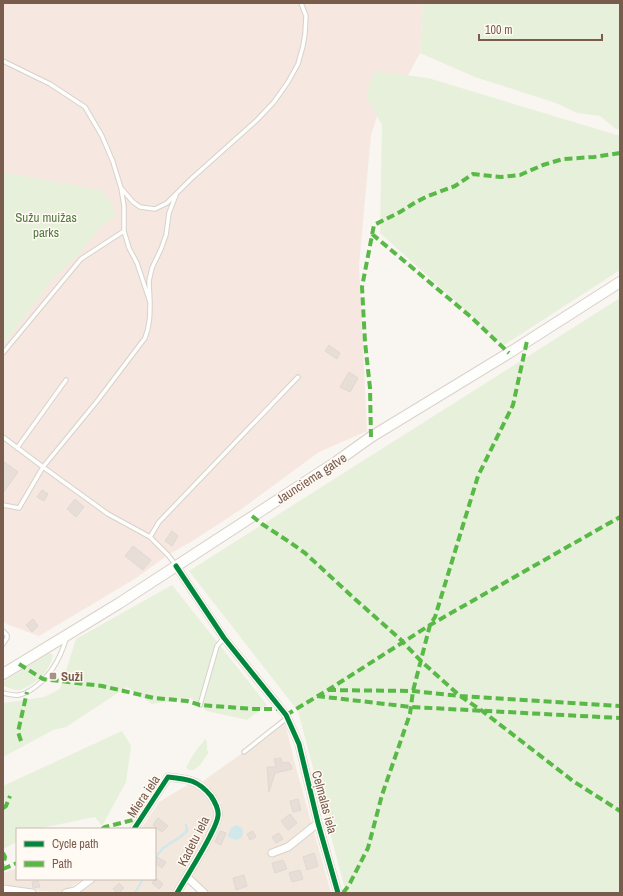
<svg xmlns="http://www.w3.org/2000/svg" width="623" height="896" viewBox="0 0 623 896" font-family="'Archivo Narrow',sans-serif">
<rect width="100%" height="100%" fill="#f9f5f0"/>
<path fill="#f2e8de" d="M285,723L296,768L331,893H208L191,876L220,819L221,803L203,781Z
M191,783L213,803L214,813L211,829L173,893H76L87,888L97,879H155V829H141L159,802Z
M17,868V879H83L63,892L24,890L3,884V873Z"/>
<path fill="#f6e8e1" d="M3,3H423L420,53L385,118L378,114L371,135L359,265L367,431L319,452L240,510L194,540L168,555L136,578L39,636L9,625L3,622Z"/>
<path fill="#e7f0db" d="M423,3H620V129H616L600,116L577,113L556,103L475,77L420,53Z
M374,71L428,78L620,136V270L504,345L380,233L382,125L366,96Z
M3,172L100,190L112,203L115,217L100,227L81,252L56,275L3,345Z
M620,298V893H346L298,711L189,571Z
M172,585L267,705L247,720L207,711L191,698L152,704L127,687L66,727L53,730L3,757V703L44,697L60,689L76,639Z
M49,653L52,654L53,655C51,662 48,670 43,675C38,680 26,689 19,690C14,690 9,688 4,686L3,683L4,681Z
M122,731L131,746L126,782L102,826L95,817L46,827L42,829H17V842L3,849V786Z
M205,739L207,742V750L209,752L200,765L194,770H189L186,767L197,749L203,742Z"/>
<path fill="#d0e8ea" d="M236,825C243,827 245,832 241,838L236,840L228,837V836L230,829Z"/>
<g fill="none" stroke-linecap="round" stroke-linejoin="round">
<path stroke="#d0e8ea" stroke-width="2.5" d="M155,858L163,848L180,837L187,831L186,825
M135,893L143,879"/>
</g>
<path fill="#e6ded7" stroke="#e2d8d2" d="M329,345L340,353L337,359L325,351Z
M349,372L358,378L350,392L340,387Z
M3,461L18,472L3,493Z
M42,490L48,494L44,501L37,497Z
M75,499L84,507L76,517L67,509Z
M172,531L178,536L172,546L165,541Z
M133,546L151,560L143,570L125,556Z
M33,619L38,626L32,632L26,625Z
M281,758L282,763L289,762L290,765H291L292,769L275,773L269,792L267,767H276L274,759Z
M298,799L301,810L293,812L290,801Z
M290,814L297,823L288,830L281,821Z
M158,818L168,826L162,832L153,825Z
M220,831L226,833L221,845L215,842Z
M253,831L256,837L250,840L247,834Z
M279,833L283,839L276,843L272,837Z
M314,853L318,866L307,870L303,857Z
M155,856L166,862L162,868L155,863Z
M283,860L287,869L275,873L272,863Z
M300,870L303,879L292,882L289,873Z
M244,875L247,886L236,890L233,878Z
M156,878L163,884L159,889L152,883Z
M38,881L40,887L33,888L32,882Z
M119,883L124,888L119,893H117L113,889Z"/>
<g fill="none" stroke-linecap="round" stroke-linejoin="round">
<defs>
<path id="service" d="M3,61L50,84L85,107L102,136L113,162L121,188
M176,195L169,213L166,235L161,249L152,268L149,281L150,302L137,263L129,248L124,231V206L121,188L133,202L140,207L155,209L167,203L191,179L257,120L274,102L288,82L298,64L303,46L305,34L306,16L301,3
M3,353L81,259L124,231
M3,437L43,467L108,514L150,537L168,555L175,564
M17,448L66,380
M3,505L19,508L43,467L98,400L145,338C150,325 150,315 150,302
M150,537L159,522L298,377
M3,631L7,635V638L3,644
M3,693C8,694 13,696 19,695C31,693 47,678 53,668C59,659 63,649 66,639
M200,705L217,646L224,638
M244,752L287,718"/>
<path id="minor" d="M176,566L224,638L286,715L299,744L318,823L338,893
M134,829L168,777C188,779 198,780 211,796C215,802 219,809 218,816C217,823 213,830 210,836C200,856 188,874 177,893
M272,853L288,847L318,823
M187,877L204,893
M3,889L32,893
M66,893L75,891L91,879"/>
<path id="secondary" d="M3,674L118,604L336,462L371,437L509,353L620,282"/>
</defs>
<use href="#service" stroke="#d7d1cb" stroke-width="5.5"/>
<use href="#minor" stroke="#d7d1cb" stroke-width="9"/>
<use href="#secondary" stroke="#d9d2cb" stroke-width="12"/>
<use href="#service" stroke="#fefefd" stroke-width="3.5"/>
<use href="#minor" stroke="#fefefd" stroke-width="7"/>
<use href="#secondary" stroke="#fefefd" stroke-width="10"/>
<path stroke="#58b947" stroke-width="4" stroke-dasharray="8 4" stroke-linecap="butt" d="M372,234L471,317L509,353
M371,437L370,388L365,342L362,287L374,225L400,212L416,202L428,196L455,186L473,174L501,177L520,175L543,165L563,159L594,157L620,153
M252,516L262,524L291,543L305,553L356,600L400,639L421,661L460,696L481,710L573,781L620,811
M19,664L43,679L102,686L154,698L187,701L200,705L254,709H280
M328,690L413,691L460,696L620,706
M317,696L411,707L620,718
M286,715L328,690L430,625L620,517
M21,741L18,732L27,692
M3,808L6,806L10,796
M102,829L105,827L141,818
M3,853L5,857L3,865
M3,869L17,863
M343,893L349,885L368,848L382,795L410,714L413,691L430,625L435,617L478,476L513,405L527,341"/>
<defs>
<path id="cycleway" d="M176,566L224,638L286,715L299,744L318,823L338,893
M134,829L168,777C188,779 198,780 211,796C215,802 219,809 218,816C217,823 213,830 210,836C200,856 188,874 177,893"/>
</defs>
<use href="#cycleway" stroke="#fffaf3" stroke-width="8"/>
<use href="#cycleway" stroke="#00873e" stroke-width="5"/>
</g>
<rect fill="#a69286" stroke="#fffaf3" stroke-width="1.5" x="49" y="672" width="8" height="8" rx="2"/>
<g text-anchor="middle" stroke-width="3" stroke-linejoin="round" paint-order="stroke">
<g font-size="13" fill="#537a41" stroke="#fffaf3">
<text x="46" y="222">Sužu muižas<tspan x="46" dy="15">parks</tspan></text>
</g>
<g font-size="13" fill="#7a5c4d" stroke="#fffaf3">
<text transform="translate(311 478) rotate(-33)" y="5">Jaunciema gatve</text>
<text transform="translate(143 796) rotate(-56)" y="5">Miera iela</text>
<text transform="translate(325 802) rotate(75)" y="5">Ceļmalas iela</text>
<text transform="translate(193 841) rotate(-63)" y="5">Kadetu iela</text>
</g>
<g font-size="13" font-weight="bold" fill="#7a5c4d" stroke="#fffaf3" text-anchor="start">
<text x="61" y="681">Suži</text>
</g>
</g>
<rect width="623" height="896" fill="none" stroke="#7a5c4d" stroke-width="8"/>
<rect x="16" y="828" width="140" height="52" fill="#fffaf3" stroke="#cabbb1"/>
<rect x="24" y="841" width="20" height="6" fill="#00873e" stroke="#cabbb1"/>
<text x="52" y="848" font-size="12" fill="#7a5c4d">Cycle path</text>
<rect x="24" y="861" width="20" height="6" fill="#58b947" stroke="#cabbb1"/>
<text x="52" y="868" font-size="12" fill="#7a5c4d">Path</text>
<path d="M479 34v6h123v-6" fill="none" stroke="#7a5c4d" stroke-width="2"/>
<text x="485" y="34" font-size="12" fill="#7a5c4d" stroke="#fffaf3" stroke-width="3" paint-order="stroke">100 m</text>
</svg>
